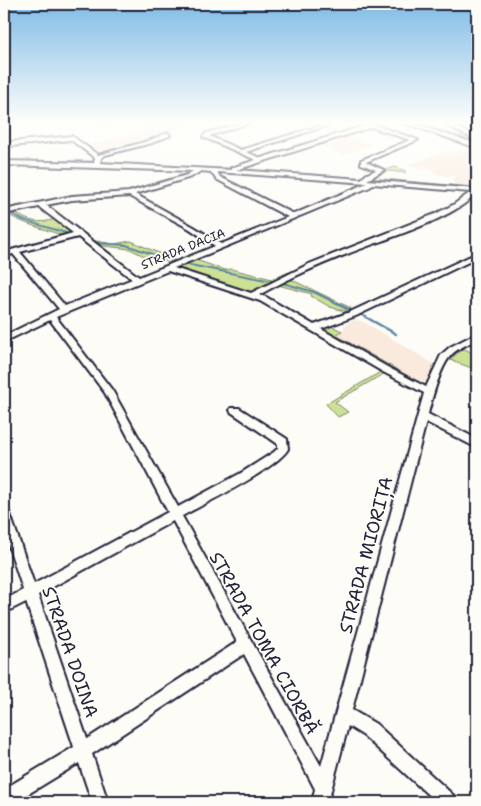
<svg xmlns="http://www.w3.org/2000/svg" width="481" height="806" viewBox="0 0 481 806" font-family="'Shantell Sans',sans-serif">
<rect width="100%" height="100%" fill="#fdfcf7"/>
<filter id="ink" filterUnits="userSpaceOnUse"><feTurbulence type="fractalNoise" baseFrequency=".02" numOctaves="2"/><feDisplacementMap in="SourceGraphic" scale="10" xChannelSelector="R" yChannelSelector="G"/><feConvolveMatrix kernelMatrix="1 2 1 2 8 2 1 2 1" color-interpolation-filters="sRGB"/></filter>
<g filter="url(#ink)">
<path fill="#f9eadd" d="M88,123H195L143,144L95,154L86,146L149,130L134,124L103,130Z
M347,134L371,144L343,155L317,144Z
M477,150V188L455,186L453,177L455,176L439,175L428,167L421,170L407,165L443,152Z
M354,320L362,321L436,365L427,383L422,384L335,335L345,328L343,326Z"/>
<path fill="#cde196" stroke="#788268" d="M395,167L405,170V173L388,171L372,178L473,187V190L367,179L374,174Z
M19,211L16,213C29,222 40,224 55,219L75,233L62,237L61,235C42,228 22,224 6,213Z
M90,240L114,244L131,241L177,261L171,264L155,256L148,258L130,249L96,245Z
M193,259L225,270L231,269L272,279L289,272L292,274L260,290L250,292L177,269L179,264Z
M290,279L351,308L344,311L330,307L311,296L312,294L278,285Z
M331,326L342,331L336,335L422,384H418L321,329Z
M463,348L477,355V370L450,360Z
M382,371L385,373L335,402L348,412L338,417L326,404Z"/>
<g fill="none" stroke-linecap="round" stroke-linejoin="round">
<path stroke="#5c84a0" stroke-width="1" d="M4,161H93
M102,162L133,164
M141,164L188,167
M196,167L230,168
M239,169L331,176"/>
<path stroke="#5c84a0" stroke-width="2" d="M10,213L23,220L69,234
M95,243L126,245L175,262
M185,264L271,281
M283,283L314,292L334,302"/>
<path stroke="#5c84a0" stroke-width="2.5" d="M331,301L352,311
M362,315L396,334"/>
<defs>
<path id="minor" d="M243,123H249L209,136L241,150L329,123H335L246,152L261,158L367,125L364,123H369L418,140L366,162L384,170L367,180L477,189V193C454,217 403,233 371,245C333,259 294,275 259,295L266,297L314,325L350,312L477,253V258L356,316L321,329L389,368L426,387L441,355L450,347L477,333V339C468,345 454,349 448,359C439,372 432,398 428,414L477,439V448L426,422L352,710L376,724L454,796L457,802H436L364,736L348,726L328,802H312L315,789L244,654L92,754L108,802H92L79,763L15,802H4V789L74,747L26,602L4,613V600L23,590L4,532V509L8,511L10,514L34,584L168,512L105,393L50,320L4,342V336L59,309L13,254L4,256V252L73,233L39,207L4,214V210L72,196L129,192L187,175L193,171L4,165V161L94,163L95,158L71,140L10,146L7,144L10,142L72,136L98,155L148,141L167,133L170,135L169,136L152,143L105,155L101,158L100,163L231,170V168L256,160L203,137L206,133ZM372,127L410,140L361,160V164L376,170L367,174L361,179L236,170ZM201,171L211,172L216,179L288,217L221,244L194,227L135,194L191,177ZM217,172L367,183L294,214L220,177ZM373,184L471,192L453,205L435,214L309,264L251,293L174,268L370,187ZM129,196L190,229L215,246L139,277L46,205L72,200ZM78,237L132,279L65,306L20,252ZM168,271L260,301L383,372L424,393L321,766L182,516C206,503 276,469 288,449L287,439L239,408H231L230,410L231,412L278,444V448L274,452L241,473L178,507L112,390L56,317ZM173,521L237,642L87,739L38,595Z
M405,123H411L477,144V148Z
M443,123H448L477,137V141Z"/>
</defs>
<use href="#minor" stroke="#22223b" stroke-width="4"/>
<use href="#minor" fill="#fdfcf7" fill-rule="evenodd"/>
</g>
</g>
<linearGradient id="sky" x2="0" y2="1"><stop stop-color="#7fbbe6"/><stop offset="0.52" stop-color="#fefefb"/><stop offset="1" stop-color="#fefefb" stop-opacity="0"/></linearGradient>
<rect width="481" height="235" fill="url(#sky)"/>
<g text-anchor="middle" stroke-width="4" stroke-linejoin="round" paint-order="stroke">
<g font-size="12" fill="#22223b" stroke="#fdfcf7">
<text transform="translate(183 249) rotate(-22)" y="4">STRADA DACIA</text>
</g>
<g font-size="18" fill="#22223b" stroke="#fdfcf7">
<text transform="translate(366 555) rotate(-75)" y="6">STRADA MIORIȚA</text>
<text transform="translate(264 643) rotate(61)" y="6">STRADA TOMA CIORBĂ</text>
<text transform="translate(70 652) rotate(71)" y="6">STRADA DOINA</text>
</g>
</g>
<rect width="481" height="806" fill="none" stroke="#fdfcf7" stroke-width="20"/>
<rect x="10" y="10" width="461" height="786" fill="none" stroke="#22223b" stroke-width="2" filter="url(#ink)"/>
</svg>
